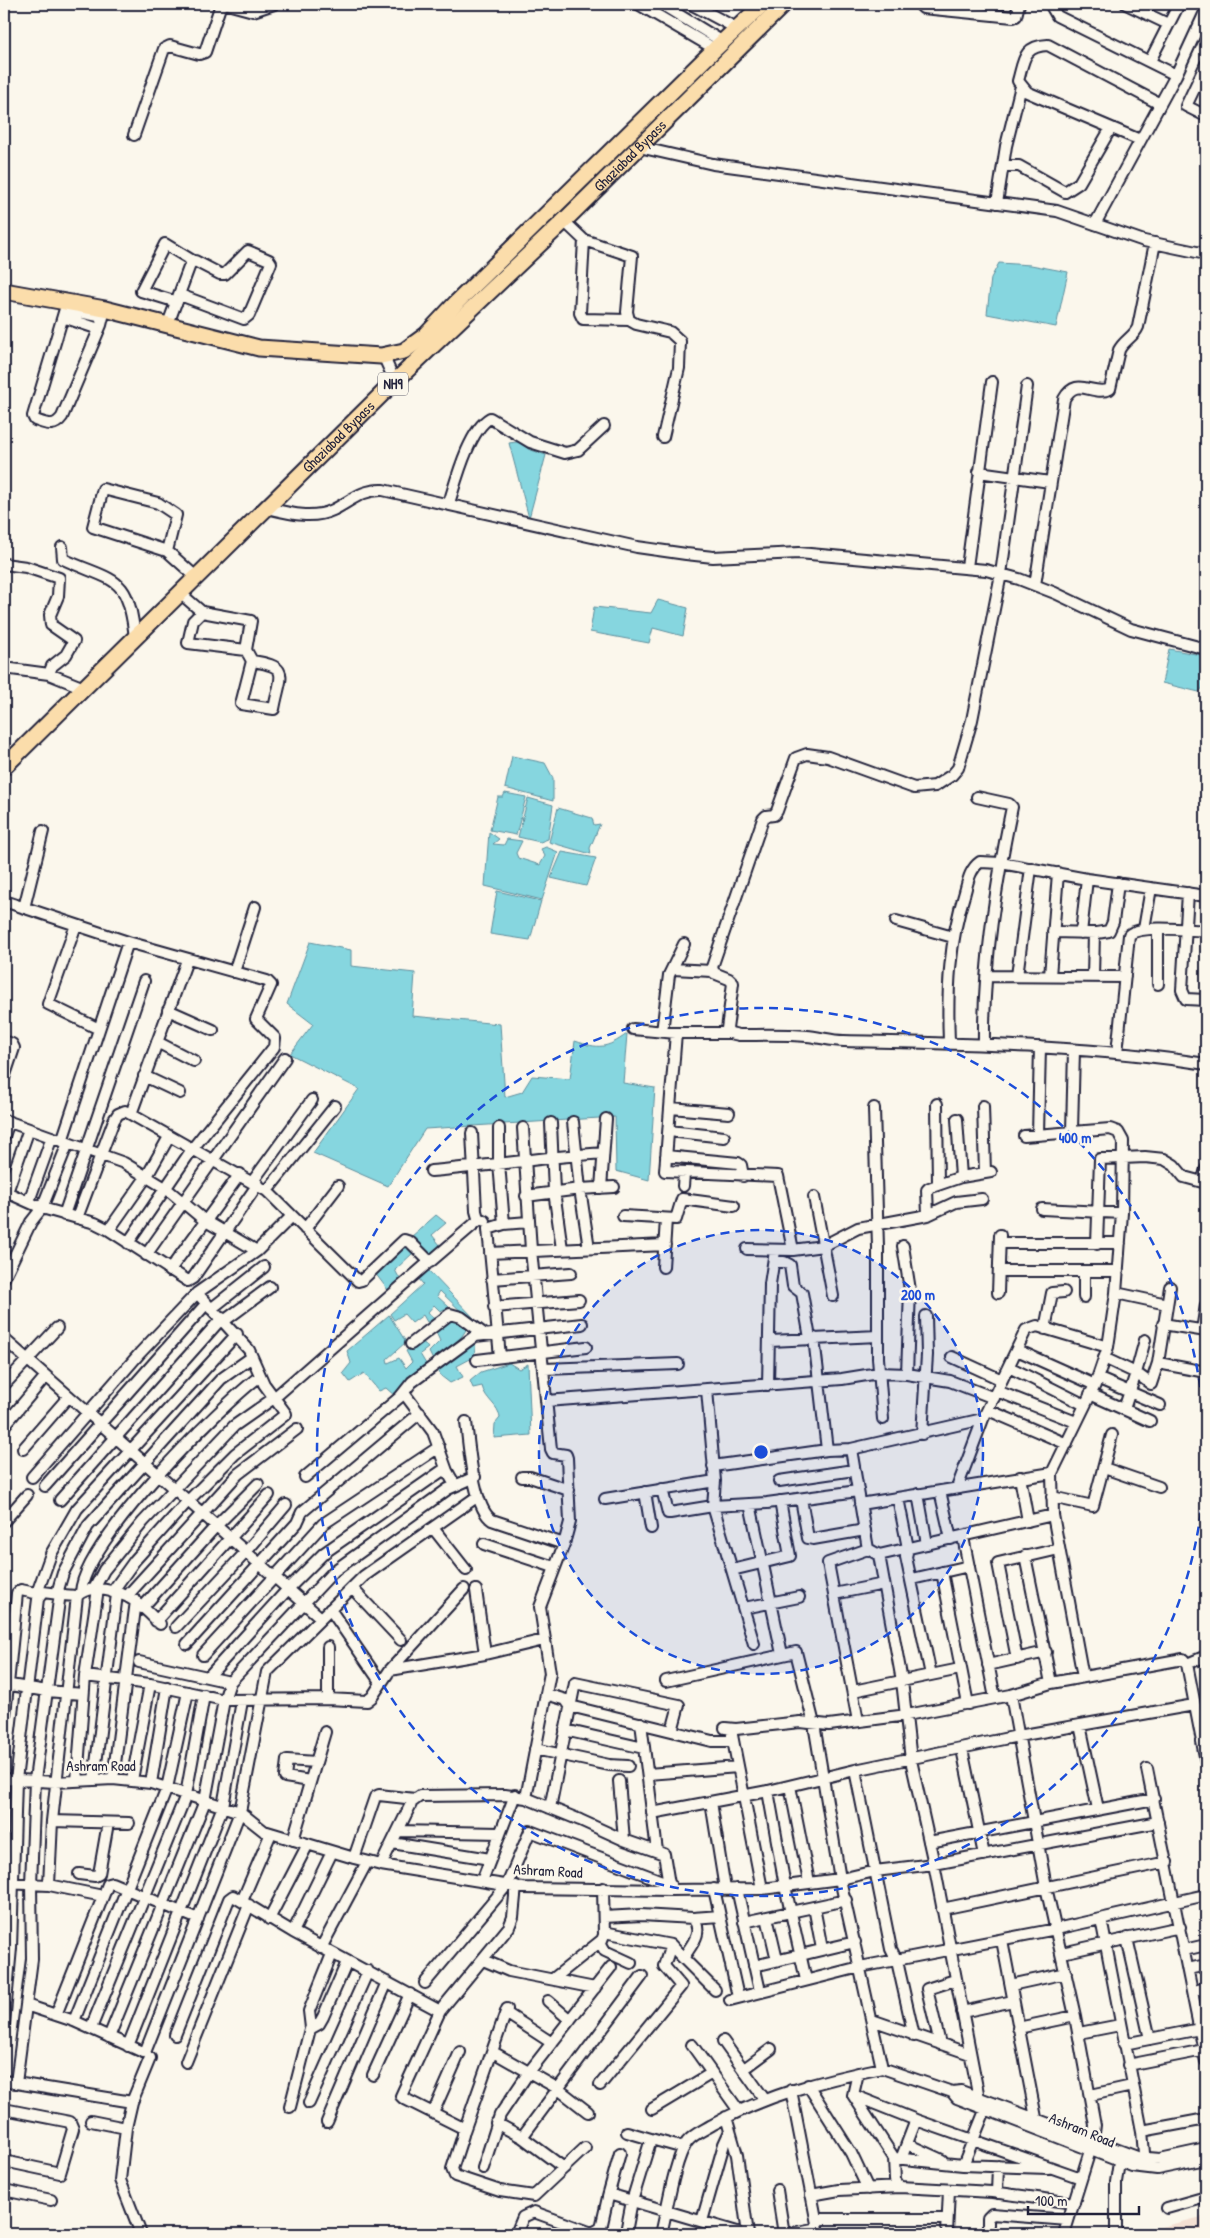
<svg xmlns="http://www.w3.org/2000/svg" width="1210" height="2238" viewBox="0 0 1210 2238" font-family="'Patrick Hand',sans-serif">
<rect width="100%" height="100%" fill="#fbf7ec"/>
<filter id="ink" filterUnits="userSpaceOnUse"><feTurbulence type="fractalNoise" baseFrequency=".02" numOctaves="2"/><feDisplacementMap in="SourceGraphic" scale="10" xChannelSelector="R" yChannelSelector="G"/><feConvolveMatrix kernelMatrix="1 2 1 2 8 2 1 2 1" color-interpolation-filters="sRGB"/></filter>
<g filter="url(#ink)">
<path fill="#f4e0d3" d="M1206,2216V2234H1132Z"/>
<path fill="#86d6df" stroke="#5e8e9d" d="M999,263L1031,265L1068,272L1056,327L987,314L991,278Z
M524,441L528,449L546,455L529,518L509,443Z
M658,600L688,608L683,636L653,628L649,643L590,632L594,607L651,613Z
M1169,649L1206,656V684L1199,692L1162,683Z
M512,756L545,763L553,778V801L505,788Z
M505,793L526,797L516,835L490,830L498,797H503Z
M528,798L553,805L548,839L540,842L518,837Z
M558,808L592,818L594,825L600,824L590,848L591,854L549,842Z
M489,832L499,839L493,844L504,845L507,839L522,841L516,853L518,858L540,865L545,856L541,849L546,847L558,852L542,900L485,886Z
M562,852L596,858L586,886L551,878Z
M497,891L541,901L530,940L490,934Z
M310,942L351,950V966L415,973L412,1016L500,1024L505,1097L522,1092L532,1076L570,1079L575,1041C599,1049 606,1049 627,1034L623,1083L655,1088L649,1180L616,1171L615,1117L425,1129L388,1186L313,1153L359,1089L290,1054L313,1024L287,1004Z
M436,1215L446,1223L432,1235L440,1245L436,1258L411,1237Z
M403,1239L415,1251L395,1270L403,1285L391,1294L375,1273Z
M428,1270L474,1318L471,1321L440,1291L437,1296L449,1307L440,1311L434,1305L428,1312L434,1319L427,1322L423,1315L412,1323L404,1314L394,1320L390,1314L423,1284L418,1278Z
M389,1315L406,1342L387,1359L388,1363L399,1358L406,1368L412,1362L406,1351L422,1341L428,1348L420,1354L426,1364L434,1367L395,1396L386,1388L379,1391L364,1373L350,1382L343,1373L351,1363L347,1351Z
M453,1316L468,1327L462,1336L444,1353L476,1340L474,1357L457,1366L463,1377L450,1383L441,1376L429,1352L440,1341L434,1328Z
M509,1363L519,1369L528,1364L531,1435L494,1438L495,1424L500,1418C499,1405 485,1400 482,1386L473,1388L470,1381L481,1372Z"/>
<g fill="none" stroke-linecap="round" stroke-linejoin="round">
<defs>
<path id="minor" d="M227,4L253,11L274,4
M638,4L715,49
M661,4L723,42
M691,4L736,28
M919,4L923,8L1013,17L1016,16L1019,4
M1050,4L1057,16L1067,21L1176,75
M1126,4L1168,24
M1150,61L1179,4
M1206,64L1186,106L1206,116
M134,135L164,49L170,46L199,54L205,52L220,7L224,4
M1140,140L1027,92L1018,81C1024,60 1023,46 1048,45L1160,104
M639,147L713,164L1057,211L1144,241L1206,254
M1003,166H1019L1065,192L1079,183L1111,128
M997,203L1006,146L1021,86
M564,221L584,240L632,256L627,312L629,320
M1095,224L1176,75L1206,10
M584,240L580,313L583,319L629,320L636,324L670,332L680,341L679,368L663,437
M177,302L141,291L165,244L193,261
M67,304L65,309L103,317
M65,309L33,416L35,420C47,424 54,428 62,417L101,325L105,309
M63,317L99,329
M168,324L191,262L195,261L220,274H225L248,251L269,260L271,263L249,315L244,319L180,295
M383,355L395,382
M1027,386L1001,574L972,720L958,768L952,775L935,786L914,788L828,757L807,754L796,758L777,811L774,815L766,816L763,819L712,967L714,973L729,979L733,983L727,1029L730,1033L739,1035C761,1035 784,1034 807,1036C819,1037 832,1041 844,1041C965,1044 1086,1045 1206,1064
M979,472L1050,482
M449,503C456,481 469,430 490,418L530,442L565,453L578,450L604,426
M267,508C288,513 312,520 333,510C351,501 362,489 383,490L637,547L686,554L713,557L799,553L986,570L1019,579L1055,593L1131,629L1206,649
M62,547L63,559C115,583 128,573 135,638
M167,551L176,515L158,503L103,489L93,527L167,551L196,577
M4,564L26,567L59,578L58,596L50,615L51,625L74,641L66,655L52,666L49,674L4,668
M967,567L992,382
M1035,585L1064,399C1077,375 1092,397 1110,389L1119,350C1124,340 1134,337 1138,327L1155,243
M180,593L202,612L251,621L246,650L188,643L193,621L202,612
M246,650L252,661L241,704L274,709C280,675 292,667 252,661
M49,674L84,688
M977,797L1009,804L1012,807C996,884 983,964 984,1044
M1188,893L1182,990L1186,999L1206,1000
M4,901L128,942L267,981L271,985L256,1019L275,1038L274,1047L193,1148L128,1243
M24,908L43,831
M896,921L953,937
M76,925L48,1004L99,1029
M1144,929L1151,888
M1158,929V984
M1053,932L1097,933L1109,931L1113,922L1118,883
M1081,933L1087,879
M673,969L712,971
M234,972L255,907
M987,976L1125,977
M1017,976L1031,868
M1050,976L1058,873
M1093,977L1094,933
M168,1010L213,1030
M633,1029L676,1033H730
M662,1032L669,975L684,944
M676,1033L665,1171L778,1176L793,1250L823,1246L858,1228L928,1215L956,1202L982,1199
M4,1041L12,1044L14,1048L4,1078
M157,1042L194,1061
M949,1042C947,990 949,942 965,892C968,881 970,869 980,862L1001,863L1087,879L1206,896
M1117,1053L1129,935C1141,924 1189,930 1206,931
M144,1076L180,1093
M937,1104L938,1184
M983,1106L985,1173
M671,1108L729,1113
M874,1108L878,1247V1358L883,1419
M131,1114L187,960
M957,1119L961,1177
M4,1120L124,1163L167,1189L204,1220L257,1251
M573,1122L580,1189L589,1248
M551,1123L554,1191L562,1249
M499,1128V1163L504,1224
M523,1128L531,1250L551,1449L553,1453L566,1455L567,1458L570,1522L564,1544L540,1607L550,1673L526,1798L580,1820L624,1840L664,1854L670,1890
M669,1131L724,1137
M1072,1131L1074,1050
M472,1133L476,1211L478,1218L485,1221
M1038,1134L1040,1047
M4,1136L9,1122
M1024,1136L1110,1129L1118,1132L1123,1141L1122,1213L1116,1293L1108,1347L1095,1385L1052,1473L1053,1515L1083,1677
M62,1141L128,942
M666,1156L738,1163L741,1165L743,1176
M431,1171C489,1166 545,1157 603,1153
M253,1181L312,1100
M1202,1182L1206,1169
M683,1186L684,1174
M601,1188L606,1119
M4,1191L42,1208L95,1223L109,1230L188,1281L193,1278L258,1184
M267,1191L335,1106
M7,1192L29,1129
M526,1196L580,1189L614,1187
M814,1197L833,1296
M29,1201L52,1137
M1042,1209L1122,1213
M64,1215L144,981
M928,1215L927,1190L929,1188L961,1177L991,1172
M623,1216L676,1219L682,1199L734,1206
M77,1218L114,1120L118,1114L125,1111L267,1191L358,1281L362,1280L404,1240L410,1242L430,1262L480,1219
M305,1229L338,1186
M109,1230L147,1176L169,1137
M1000,1243H1120
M1097,1244L1100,1159L1145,1157L1164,1159L1174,1165L1184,1177L1206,1183
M903,1246L910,1290L907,1374L950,1381L994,1398
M747,1249L793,1250
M490,1253L665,1245
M146,1255L285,1058
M774,1262H784L790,1265L793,1286L802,1293L810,1338
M663,1267L666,1219
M169,1271L240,1174
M999,1271H1118
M1084,1271V1297
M4,1278L31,1222L42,1208L68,1143
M492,1279L571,1273
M998,1293L1000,1235
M1116,1293L1167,1304
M494,1307L579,1300
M211,1309L264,1267
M224,1321L270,1287
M1163,1324L1206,1331
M1045,1329L1052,1293L1064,1292
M1202,1330L1206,1305
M814,1338L827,1450
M4,1339L321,1618
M770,1341L878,1336
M411,1344L450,1314L461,1317L484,1334
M1017,1350L1095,1385
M500,1357L488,1229L504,1224L528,1222
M952,1357L1002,1380
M1104,1358L1136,1373L1145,1340
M477,1360L586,1347
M1158,1363L1170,1287
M1009,1367L1085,1405
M544,1369L678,1364
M1097,1378L1160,1405
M4,1385L57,1328
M768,1385L770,1284L775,1251
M707,1390L715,1481L713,1506L754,1644
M997,1391L1076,1422
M404,1393L433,1432L447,1471L455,1485
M1090,1394L1150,1421
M546,1401L842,1379L879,1373L907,1374
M1124,1409L1136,1373L1151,1384L1158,1363L1206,1372
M988,1410L1067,1444
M466,1422C469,1445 473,1508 492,1520L564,1544
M4,1426L46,1376
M922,1434L927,1355L926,1316
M23,1449L69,1396
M851,1449L868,1549L879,1555L902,1681L911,1760L934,1864L979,2098L976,2104
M713,1466L827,1450L851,1449L983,1419
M1104,1468L1159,1487
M32,1477L140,1353L197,1293L257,1251L292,1216
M305,1477L400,1397L412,1382L475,1336L582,1324
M522,1477H530L569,1490
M1020,1477L1028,1521
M779,1481L854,1470
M45,1486L206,1304
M957,1488L983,1419L1026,1330L1037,1326L1108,1347
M662,1489L668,1513H670L713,1506L767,1503L858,1491
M940,1491L951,1539
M645,1492L651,1528
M918,1494L927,1544
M1052,1497L1093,1506L1112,1435
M898,1498L908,1548L906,1557L931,1675
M605,1499L715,1481
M801,1499L808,1538L813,1539L865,1530
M60,1500L222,1318
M750,1504L782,1654
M860,1504L1052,1473
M4,1521L27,1495
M433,1528L466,1570
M963,1537L995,1698
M484,1544L554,1567
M879,1555L1053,1515
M1025,1556L1051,1683
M732,1570L790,1556L780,1501
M942,1572L968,1704
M912,1579L969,1566
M352,1588L401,1640
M94,1589L104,1570L143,1522L234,1426L274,1398L429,1262
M476,1590L485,1654
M81,1592C84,1542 218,1408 260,1376
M112,1592L135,1560L188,1501L235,1454L286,1414L264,1384L249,1350L197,1293
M37,1593L51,1554L77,1509L237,1334
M834,1594L884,1584
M77,1596L52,1821L129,1823
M127,1596L238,1474L297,1429
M142,1608L216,1526L258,1484
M744,1608L799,1597
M330,1609L381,1683
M156,1621L269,1495
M160,1624C152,1616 143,1606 133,1600C120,1591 89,1583 77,1596L62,1595L58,1590L63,1573L88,1526L221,1379L252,1357
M176,1627L246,1552L286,1505
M187,1644L297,1523L302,1512L420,1413
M203,1655L323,1524L439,1447
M1017,1659L998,1563L1059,1549
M139,1662L230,1682
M1187,1664L1206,1656
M988,1665L1046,1652
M390,1670L485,1654L544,1640
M85,1676L150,1684L224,1700L328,1699L367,1701L372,1697L390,1670L464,1589
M209,1676L288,1589L324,1553L446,1468
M666,1681L796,1652L814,1724L840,1879
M4,1684L47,1691L83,1694
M853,1691L960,1669
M546,1694L566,1700L570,1706L712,1741H733
M1011,1695L1046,1887L1075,2016L1095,2125L1093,2141L1064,2234
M328,1699V1647
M858,1721L828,1563L868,1549
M641,1723L657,1851
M4,1725L17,1593L21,1590L40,1594
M1080,1725L1098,1809
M725,1728L736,1729L800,1722L829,1725L907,1715L1011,1695L1051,1683L1183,1659L1187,1664L1206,1762
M565,1730L644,1748
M732,1735L762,1889
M535,1749L609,1765L628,1766
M962,1749L984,1855
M1147,1769L1206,2061
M855,1770L891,1949L897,1961L914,2036
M648,1774L738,1767
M4,1779L55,1782L113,1779L151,1783L240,1812L264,1831L354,1858L381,1865L523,1888L670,1890L762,1889L840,1879L882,2068L952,2092L961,2091L1137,2157L1160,2159L1206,2149
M113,1779L136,1601
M94,1780L117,1594
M132,1780L150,1684
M77,1781L85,1676L98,1589
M310,1781L285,1777L287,1760L316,1762
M619,1781L624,1840
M151,1783L167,1687
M790,1786L809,1882
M768,1791L785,1886L806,1980
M711,1802L725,1889
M550,1808L575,1683L679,1705L672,1731
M652,1813L768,1791L855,1770L1018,1736L1194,1705
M398,1831L500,1833
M293,1840L325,1732
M929,1842L1154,1799
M392,1843L490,1859
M354,1858L375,1797L379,1795L415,1799
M381,1865L412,1802L420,1796L505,1795L526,1798
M79,1874L95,1876L99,1874L108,1823
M841,1879L875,1871L934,1864L1158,1822
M482,1881L515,1795
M4,1883L49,1885L103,1896
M49,1885L52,1821
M516,1886L513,1917L509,1927L440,2011L401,2096L403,2098L463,2128V2135L452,2169L455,2176L500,2191L534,2196L585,2148
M714,1889L738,1997
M737,1889L760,1991
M242,1901L271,1833
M814,1907L822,1949
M942,1909L1167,1862
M604,1917L641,1915L693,1918C704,1933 692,1944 683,1958L715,1990
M767,1917L777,1960
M693,1918L720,1916
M269,1919L308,1844
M1101,1919L1142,2131L1145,2164
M744,1922L846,1900
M293,1932L332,1852
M604,1932L671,1945L683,1958
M1127,1938L1150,2039
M1002,1940L1037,2123
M600,1942L605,1951L631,1963
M321,1948L367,1862
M1184,1950L1206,1945
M1062,1953L1180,1927
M483,1960L509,1971L595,1988
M754,1966L855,1942
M1188,1969L1206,1965
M553,1979L602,1940L604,1935L603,1888
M425,1983L507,1885L530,1831L670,1884
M1011,1985L1066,1973
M1193,1991L1206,1988
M730,2000L860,1967L1056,1929L1206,1895
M548,2001L570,2020
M26,2005L74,2021L143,2052L146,2050L240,1812L267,1672L364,1576L478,1496
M962,2012L1013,2001
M506,2013L552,2043
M56,2015L108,1884L112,1883L198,1919
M872,2020L970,2054
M74,2021L167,1788L188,1692
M4,2024L11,1948L16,1780L38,1599L43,1592L59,1594
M91,2028L186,1795L204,1695
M311,2028L309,2011L332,1954
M1018,2028L1075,2016
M1079,2033L1120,2025
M175,2035L229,1899L233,1896L293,1932L440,2011
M109,2037L205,1801L224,1700L230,1682L334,1571L448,1489L475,1477
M723,2041L765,2100
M940,2044L927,1989L955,1980
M1124,2044L1200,2029
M692,2045L739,2111
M128,2046L223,1806L242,1701
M493,2052L557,2088L588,2112
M186,2062L249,1905
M1128,2065L1204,2050
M744,2069L771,2049
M858,2073L853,2095L894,2158L963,2165L1048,2168
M373,2075L410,1994
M4,2081L132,2102
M16,2083L32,1959L31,1884L35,1780L60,1593
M600,2085L681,1986L664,1966L671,1945
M808,2085L851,2153L868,2189
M791,2090L819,2234
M952,2092L957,2098L1132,2166L1157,2169L1206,2159
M853,2095L916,2120L1081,2178
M1091,2095L1132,2086
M309,2103L368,1971
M290,2107L310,2029L319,2024L323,2017L347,1962
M4,2109L70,2122L73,2129L60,2173L4,2161
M652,2109L712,2073
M433,2113L460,2052
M726,2117L737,2155L748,2234
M91,2121L126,2128
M327,2122L387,1982
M496,2123L522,2137L564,2168
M464,2131L507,2009
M1142,2131L1206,2119
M627,2132L651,2139
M522,2137L642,1976
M907,2144L942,2160
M894,2158L895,2180L900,2187L992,2192L1074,2203
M901,2159L916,2120
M963,2165L986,2108
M483,2168L500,2115L529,2072L611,1967
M4,2190L51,2200
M777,2190L784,2234
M997,2193L998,2166
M811,2195L839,2190L900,2187
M608,2196L620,2153
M1167,2208L1206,2197
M816,2219H947
M702,2221L724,2144L730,2131
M626,2232L632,2201L651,2139L684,2148
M1116,2233V2182L1120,2156
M141,2234L120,2180L126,2128L132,2102L150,2058
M516,2234L523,2217L534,2212L592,2233L601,2228L608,2197L612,2195L744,2234
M661,2234C667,2211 674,2161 687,2142C693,2134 704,2130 712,2125C766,2095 823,2080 882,2068
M787,2234L818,2228
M947,2234L949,2190
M988,2234V2218L992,2214L1068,2220"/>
<g id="highway">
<path d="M4,291L105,309L259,348L381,356L404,351L426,335L457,302L715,49L763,4"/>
<path id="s1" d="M4,767L385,391L564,221L784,4"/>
</g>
</defs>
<use href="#minor" stroke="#22223b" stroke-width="14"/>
<use href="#highway" stroke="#22223b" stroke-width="19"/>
<use href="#minor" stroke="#fbf7ec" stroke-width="10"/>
<use href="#highway" stroke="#fbddab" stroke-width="15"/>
</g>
</g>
<circle cx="761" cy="1452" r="222" fill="#1d4ed8" fill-opacity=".12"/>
<g fill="none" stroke="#1d4ed8" stroke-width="2.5" stroke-dasharray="9 6">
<circle cx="761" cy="1452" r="222"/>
<circle cx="761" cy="1452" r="444"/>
</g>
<g text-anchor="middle" stroke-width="5" stroke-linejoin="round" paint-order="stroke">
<rect fill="#fbf7ec" stroke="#636270" stroke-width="1" x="378" y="372.5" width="30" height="23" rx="4"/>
<g font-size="14" font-weight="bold" fill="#22223b">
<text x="393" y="389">NH9</text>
</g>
<g font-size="15" fill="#22223b" stroke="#fbf7ec">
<text dy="5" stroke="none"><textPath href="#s1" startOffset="875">Ghaziabad Bypass</textPath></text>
<text dy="5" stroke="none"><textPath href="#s1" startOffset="470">Ghaziabad Bypass</textPath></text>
<text x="101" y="1771">Ashram Road</text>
<text transform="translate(548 1871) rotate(3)" y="5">Ashram Road</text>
<text transform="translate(1082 2130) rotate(22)" y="5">Ashram Road</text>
</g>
</g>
<circle cx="761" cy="1452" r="8" fill="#1d4ed8" stroke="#fbf7ec" stroke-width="2.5"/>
<g font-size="15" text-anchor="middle" font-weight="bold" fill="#1d4ed8" stroke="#fbf7ec" stroke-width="5" stroke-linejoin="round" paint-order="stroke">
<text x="1075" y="1143">400 m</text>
<text x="918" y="1300">200 m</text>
</g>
<rect width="1210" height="2238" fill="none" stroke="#fbf7ec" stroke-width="20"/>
<rect x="10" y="10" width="1190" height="2218" fill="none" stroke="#22223b" stroke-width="2" filter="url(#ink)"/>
<path d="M1028 2206v8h111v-8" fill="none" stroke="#22223b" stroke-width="2.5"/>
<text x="1035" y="2206" font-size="15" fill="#22223b" stroke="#fbf7ec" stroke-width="4" paint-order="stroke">100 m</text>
</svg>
